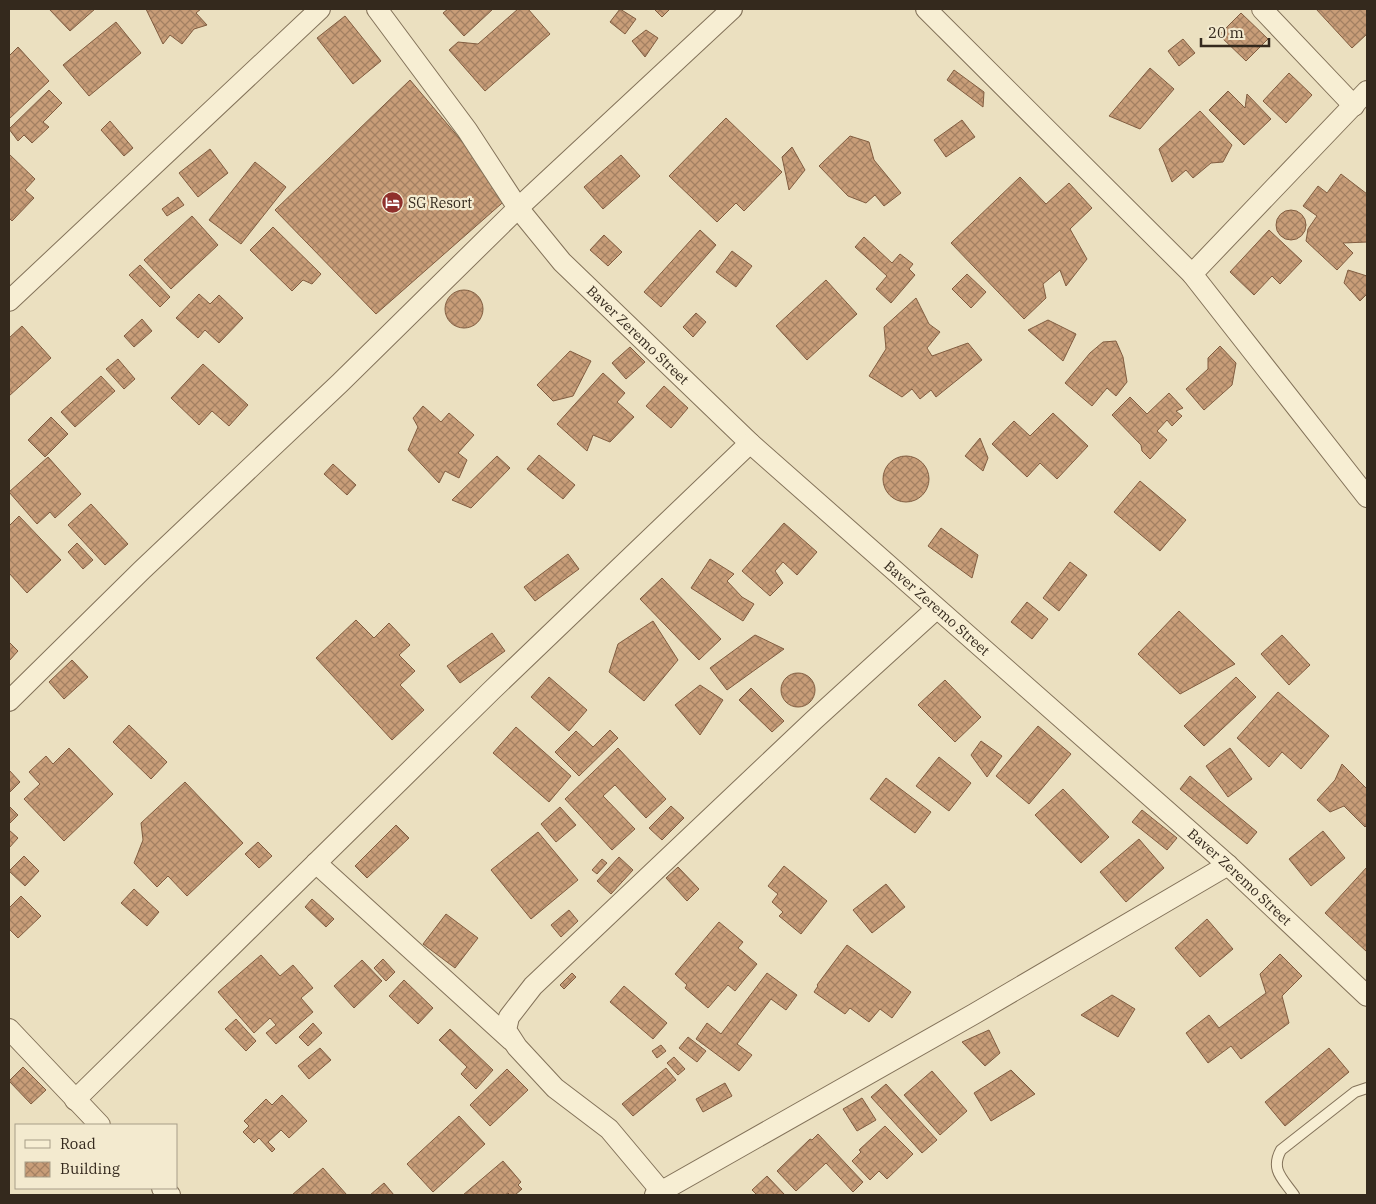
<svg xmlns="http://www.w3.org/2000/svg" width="1376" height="1204" viewBox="0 0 1376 1204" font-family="'IBM Plex Serif',serif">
<defs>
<pattern id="building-cross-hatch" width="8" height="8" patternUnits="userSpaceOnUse" patternTransform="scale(1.25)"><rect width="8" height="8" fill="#c89d78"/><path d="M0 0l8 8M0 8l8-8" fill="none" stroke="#a38062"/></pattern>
</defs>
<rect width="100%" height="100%" fill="#ebe0c0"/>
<path fill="url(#building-cross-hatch)" stroke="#815d40" d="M49,9H95L70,31Z
M146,9H201L196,13L207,25L194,29L182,44L170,35L163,44Z
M448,9H493L464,36L443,13Z
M518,9H528L550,34L485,91L449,50L458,42L478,44Z
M620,9L636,19L625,34L610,22Z
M654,9H670L662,17Z
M1316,9H1367V34L1352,48Z
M1241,13L1268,39L1246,61L1219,35Z
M345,16L381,61L353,84L317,38Z
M116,22L141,53L89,96L63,65Z
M646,30L658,38L645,57L632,41Z
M1183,39L1195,53L1179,66L1168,51Z
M18,47L49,81L9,119V56Z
M1150,68L1174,89L1140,129L1109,116Z
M954,70L984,92L983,107L947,80Z
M1289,73L1312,95L1286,123L1263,101Z
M410,80L509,197L376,314L275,210Z
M49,90L62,103L43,122L49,127L32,143L24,135L18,141L9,129Z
M1228,91L1245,108L1247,94L1271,119L1244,145L1209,110Z
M1200,111L1232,145L1223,162L1211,163L1193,178L1186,170L1172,182L1159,149Z
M726,118L782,172L744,211L736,203L717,222L669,176Z
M962,120L975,137L946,157L934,140Z
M110,121L133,148L124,156L101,130Z
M850,136L869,142L874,160L901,193L884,206L875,195L866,203L848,196L819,166Z
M792,147L805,170L789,190L782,157Z
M210,149L228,173L198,197L179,173Z
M9,154L35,179L25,190L34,198L12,221L9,218Z
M621,155L640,176L603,209L584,187Z
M255,162L286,187L241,244L209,220Z
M1341,174L1367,194V242L1343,243L1353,253L1337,270L1306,241L1308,229L1317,216L1303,206L1318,186L1327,193Z
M1020,177L1046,204L1069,183L1092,208L1070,229L1087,259L1066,286L1060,270L1043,284L1046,298L1024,319L951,243Z
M178,197L184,205L167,216L162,209Z
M1276 225a15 15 0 1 1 30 0a15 15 0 1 1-30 0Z
M192,216L218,245L171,289L144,260Z
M273,227L321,274L312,284L303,280L292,291L250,250Z
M700,230L716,245L661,307L644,292Z
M1269,230L1302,261L1280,284L1272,276L1254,295L1230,272Z
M604,235L622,252L608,266L590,250Z
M864,237L892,263L900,254L913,264L909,269L915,275L891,303L876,289L887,276L855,247Z
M732,251L752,266L736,287L716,272Z
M140,265L170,297L160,307L129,275Z
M1348,270L1367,276V294L1360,301L1344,283Z
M967,274L986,292L971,308L952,289Z
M826,280L857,314L807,360L776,326Z
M445 309a19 19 0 1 1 38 0a19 19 0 1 1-38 0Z
M199,294L210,304L219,295L243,318L219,343L205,330L198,338L176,318Z
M916,298L929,324L940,332L927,348L932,356L968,343L982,360L936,397L931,390L920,399L912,389L902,397L869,376L886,349L884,327Z
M696,313L706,322L693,337L683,327Z
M142,319L152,331L134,347L124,336Z
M1048,320L1076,334L1063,361L1028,330Z
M22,326L51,358L9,396V338Z
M1116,341L1123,357L1127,382L1116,396L1107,388L1092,406L1065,383L1090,353L1103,342Z
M1220,346L1236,363L1232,385L1204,410L1186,389L1208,369V358Z
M630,347L645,362L626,379L612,363Z
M570,351L591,361L573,396L553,401L537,385Z
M118,359L135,379L124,389L106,369Z
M203,364L248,405L229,426L212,411L199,425L171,398Z
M603,373L625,393L617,402L634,417L610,442L593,435L587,451L557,424Z
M101,376L115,391L75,427L61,412Z
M664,386L688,408L671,428L646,406Z
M1169,393L1183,408L1176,411L1182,416L1172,426L1167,420L1157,431L1167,440L1150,459L1142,451L1141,445L1112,415L1130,397L1147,414Z
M423,406L441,422L449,413L474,435L458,453L467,460L459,478L445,471L439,483L408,450L418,427L413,418Z
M1053,413L1088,446L1057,479L1040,463L1027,477L992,444L1014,421L1030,436Z
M51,417L68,434L45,457L28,440Z
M980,438L988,458L983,471L965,456Z
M539,455L575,485L563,499L527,469Z
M883 479a23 23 0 1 1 46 0a23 23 0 1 1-46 0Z
M497,456L510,468L471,508L452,500Z
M48,457L81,494L55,518L50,512L37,524L9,492Z
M333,464L356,485L347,495L324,474Z
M1140,481L1186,520L1160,551L1114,512Z
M91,504L128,544L105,565L68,525Z
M19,516L61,560L27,593L9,573V526Z
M784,523L817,552L797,575L783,562L775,571L783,583L770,596L742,571Z
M941,528L978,555L972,578L928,546Z
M77,543L93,560L83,569L68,552Z
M568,554L579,569L535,601L524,587Z
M710,559L734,574L727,581L742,597L754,604L743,621L691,588Z
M1070,562L1087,575L1059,611L1043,598Z
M662,578L721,639L699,660L640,599Z
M1027,602L1048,619L1032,639L1011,622Z
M1179,611L1235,664L1180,694L1138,654Z
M356,620L374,638L389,623L410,645L399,655L415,671L400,685L424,710L392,740L316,658Z
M653,621L678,660L644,701L609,672L618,644Z
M492,633L505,651L460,683L447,666Z
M755,635L784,649L727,690L710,668Z
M1282,635L1310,665L1289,685L1261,654Z
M9,642L18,651L9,661Z
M72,660L88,677L64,699L49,682Z
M781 690a17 17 0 1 1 34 0a17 17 0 1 1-34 0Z
M549,677L587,710L569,731L531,697Z
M1236,677L1256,697L1204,746L1184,726Z
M945,680L981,717L955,742L918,705Z
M700,685L723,700L700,735L675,705Z
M751,688L784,721L772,732L739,700Z
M1278,692L1329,736L1301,769L1282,752L1269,767L1237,738Z
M129,725L167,762L151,779L113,742Z
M1038,726L1071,754L1029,804L996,776Z
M516,727L571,776L549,802L493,753Z
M610,730L618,738L579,776L555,752L576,731L593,747Z
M981,741L1002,756L987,777L971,755Z
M69,748L113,794L64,841L24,799L40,784L29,772L46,756L53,764Z
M618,748L666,799L646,818L615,785L603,796L635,829L612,850L565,799Z
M1230,748L1252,779L1228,797L1206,766Z
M939,757L971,783L949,811L916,786Z
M1342,764L1367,789V825L1365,827L1344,806L1330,812L1317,800L1335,780Z
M9,770L20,782L9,793Z
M1190,776L1257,832L1247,844L1180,789Z
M886,778L931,812L915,833L870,799Z
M185,782L243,843L187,896L168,876L157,887L134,863L143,840L141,823Z
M1063,789L1109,837L1081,863L1035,815Z
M9,806L18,815L9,824Z
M671,806L684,818L662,840L649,828Z
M560,807L576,825L556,842L541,824Z
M1142,810L1177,838L1167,850L1132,822Z
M396,825L409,838L367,878L355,866Z
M9,830L18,838L9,848Z
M1323,831L1345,858L1311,886L1289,859Z
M538,832L578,880L531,919L491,870Z
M1139,839L1164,868L1126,902L1100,872Z
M258,842L272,856L259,868L245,854Z
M24,856L39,871L25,886L9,871Z
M619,857L633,870L611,894L597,881Z
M602,859L607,863L597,874L592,870Z
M784,866L827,901L801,934L779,916L783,912L772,902L778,894L768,886Z
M678,867L699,889L687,901L666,878Z
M1367,867V952L1325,913Z
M886,884L905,907L872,933L853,910Z
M134,889L159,912L147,926L121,903Z
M21,896L41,916L18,938L9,929V908Z
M312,899L334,919L326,927L305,907Z
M569,910L578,921L561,937L551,925Z
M446,914L478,938L455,968L423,944Z
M1207,919L1233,949L1200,977L1175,948Z
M719,922L743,942L738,948L757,964L735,991L728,985L708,1008L685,988L687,985L675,974Z
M847,945L911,992L892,1018L880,1009L869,1022L850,1008L845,1014L814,992L818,986L817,985Z
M1280,954L1302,976L1282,996L1289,1023L1241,1059L1231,1046L1208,1063L1186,1033L1209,1015L1219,1028L1266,993L1260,974Z
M261,955L280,976L293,965L313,988L301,998L313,1012L276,1044L266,1033L276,1025L270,1018L254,1033L218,992Z
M383,959L395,972L386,981L374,968Z
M362,960L382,981L354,1008L334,986Z
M572,973L576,977L564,989L560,985Z
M767,973L797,995L786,1010L771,999L737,1044L752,1055L739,1071L696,1039L707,1023L721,1034Z
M404,980L433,1008L418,1024L389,996Z
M624,986L667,1023L653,1039L610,1002Z
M1112,995L1135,1009L1118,1037L1081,1015Z
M236,1019L256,1041L246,1051L225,1029Z
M313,1023L322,1033L308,1046L299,1037Z
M450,1029L493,1070L476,1089L461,1074L467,1067L439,1040Z
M989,1030L1000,1053L985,1066L962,1042Z
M688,1037L706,1051L697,1062L679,1048Z
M661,1045L666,1051L657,1058L652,1051Z
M320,1048L331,1060L309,1079L298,1066Z
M1329,1048L1349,1072L1285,1126L1265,1102Z
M674,1057L685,1069L678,1075L667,1063Z
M23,1067L46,1090L31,1104L9,1081Z
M666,1068L676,1080L633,1116L622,1104Z
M507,1069L528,1090L490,1126L470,1105Z
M1011,1070L1035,1094L991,1121L974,1093Z
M932,1071L967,1111L940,1135L904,1095Z
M725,1083L732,1096L703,1112L696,1099Z
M886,1084L937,1140L922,1153L871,1097Z
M282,1095L307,1121L289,1138L281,1130L268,1142L275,1149L272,1152L259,1138L254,1143L243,1132L249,1126L244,1121L266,1099L272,1105Z
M862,1098L876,1120L857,1131L843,1109Z
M459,1116L485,1144L433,1192L407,1164Z
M885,1126L913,1154L887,1179L879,1171L870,1180L852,1161L861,1152L859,1150Z
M818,1134L863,1182L853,1192L826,1163L796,1191L777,1171L810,1139L812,1140Z
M503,1161L521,1182L518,1185L522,1189L515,1195H510L508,1193L505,1195H463Z
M323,1168L347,1195H292Z
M767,1176L785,1195H757L752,1190Z
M384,1183L394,1195H370Z"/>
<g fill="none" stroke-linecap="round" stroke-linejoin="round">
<defs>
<path id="lane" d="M1294,1195C1283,1179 1270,1170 1281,1150L1355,1092L1367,1088"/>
<g id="street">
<path id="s1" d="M377,9L467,130L518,208L562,262L750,443L1228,865L1367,996"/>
<path d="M926,9L1192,274L1367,497"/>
<path d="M1262,9L1354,106"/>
<path d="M1192,274L1367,91"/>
<path d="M9,301L320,9"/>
<path d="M9,701L142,570L340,383L518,208L732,9"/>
<path d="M316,863L511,1040"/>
<path d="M9,1029L100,1125"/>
<path d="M75,1100L491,691L750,443"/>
<path d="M162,1188L170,1195"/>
<path d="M661,1191L609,1129L555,1088L517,1047L506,1030L509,1017L533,986L814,720L936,609"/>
<path d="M655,1195L974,1014L1228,865"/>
</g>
</defs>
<use href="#lane" stroke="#837259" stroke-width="12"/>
<use href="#street" stroke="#837259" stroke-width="22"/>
<use href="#lane" stroke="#f7eed3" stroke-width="10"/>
<use href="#street" stroke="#f7eed3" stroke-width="20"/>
</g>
<defs>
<symbol id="hotel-disc" viewBox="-11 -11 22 22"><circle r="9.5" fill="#8f302c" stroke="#f3eacf"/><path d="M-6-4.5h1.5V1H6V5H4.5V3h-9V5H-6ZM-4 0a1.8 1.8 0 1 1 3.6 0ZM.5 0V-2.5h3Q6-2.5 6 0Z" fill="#fff"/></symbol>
</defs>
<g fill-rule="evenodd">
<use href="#hotel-disc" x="380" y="190" width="25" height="25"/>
</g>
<g text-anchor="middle" stroke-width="4.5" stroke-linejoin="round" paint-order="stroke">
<g font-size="14" fill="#34291d" stroke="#f3eacf" text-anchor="start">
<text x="408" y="208">SG Resort</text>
</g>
<g font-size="14" fill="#34291d" stroke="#f3eacf">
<text dy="5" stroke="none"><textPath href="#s1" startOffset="419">Baver Zeremo Street</textPath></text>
<text dy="5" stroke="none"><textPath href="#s1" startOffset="824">Baver Zeremo Street</textPath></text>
<text dy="5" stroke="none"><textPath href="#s1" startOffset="1229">Baver Zeremo Street</textPath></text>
</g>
</g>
<rect width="1376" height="1204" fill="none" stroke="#34291d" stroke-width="20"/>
<rect x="15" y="1124" width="162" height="65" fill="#f3eacf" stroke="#a79d88"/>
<rect x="25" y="1140" width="25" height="8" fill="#f7eed3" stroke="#a79d88"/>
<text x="60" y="1149" font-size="15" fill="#34291d">Road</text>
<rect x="25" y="1162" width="25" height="15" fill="url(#building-cross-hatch)" stroke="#a79d88"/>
<text x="60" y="1174" font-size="15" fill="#34291d">Building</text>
<path d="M1201 38v8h68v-8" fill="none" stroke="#34291d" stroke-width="2.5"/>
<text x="1208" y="38" font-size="15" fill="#34291d" stroke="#f3eacf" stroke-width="4" paint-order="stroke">20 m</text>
</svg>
